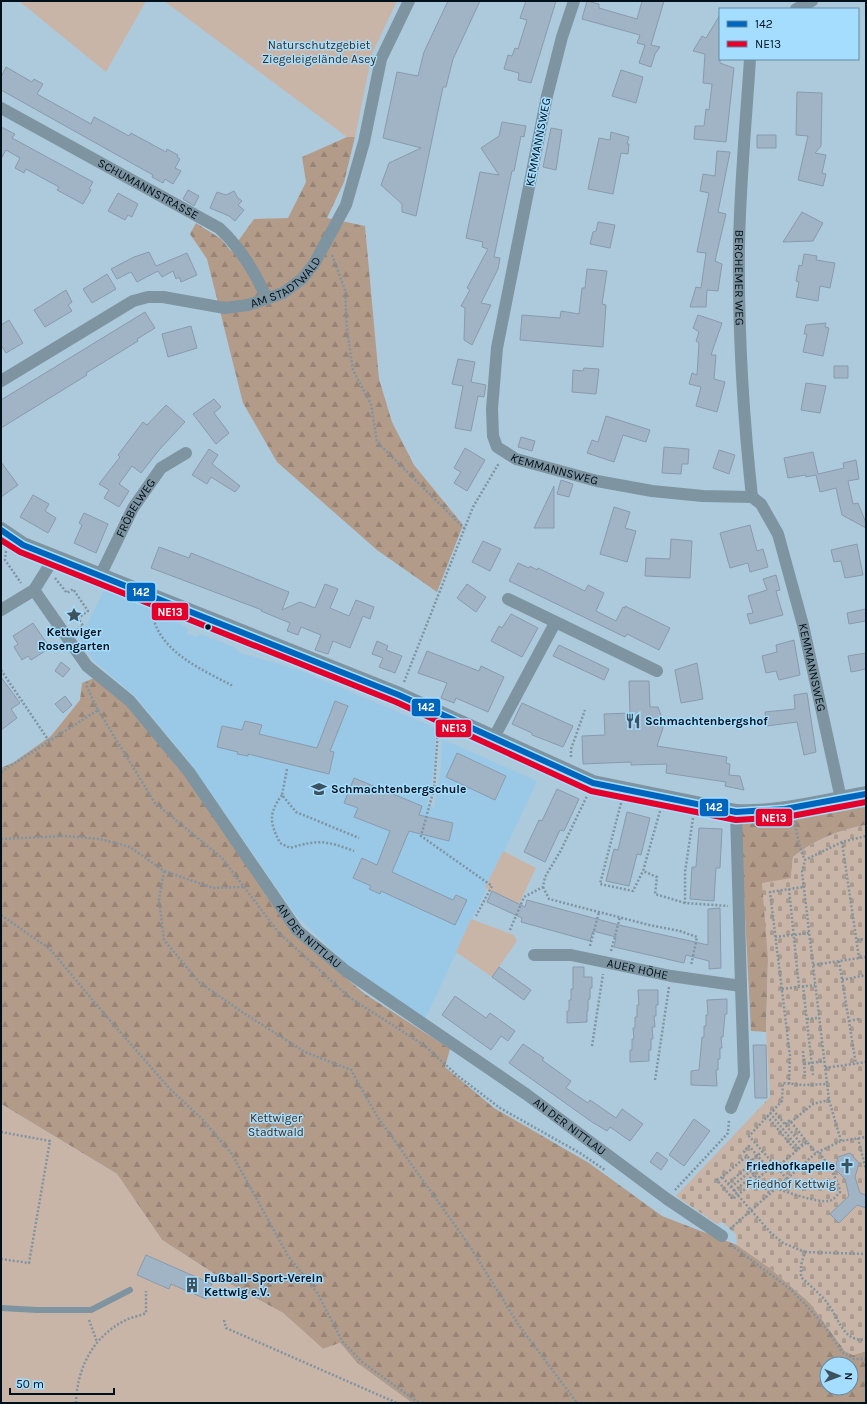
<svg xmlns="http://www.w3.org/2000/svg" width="867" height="1404" viewBox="0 0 867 1404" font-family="Karla,sans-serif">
<defs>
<pattern id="forest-firs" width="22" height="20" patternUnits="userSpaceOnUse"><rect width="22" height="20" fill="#b39b89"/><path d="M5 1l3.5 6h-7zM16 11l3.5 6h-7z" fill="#988476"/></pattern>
<pattern id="cemetery-stones" width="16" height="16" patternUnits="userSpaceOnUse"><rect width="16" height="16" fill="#c9b5a7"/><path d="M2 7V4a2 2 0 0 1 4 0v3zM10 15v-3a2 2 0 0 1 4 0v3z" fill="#ab9b8f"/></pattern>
</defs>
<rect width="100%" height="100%" fill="#accadc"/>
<path fill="#99c9e6" d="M104,590L159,610L188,629L187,634L197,637L200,634L234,647L240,653L296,669L436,728L433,773L427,805L434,809L441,768L442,739L537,781L425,1019L347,965L295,914L188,760L135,696L94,661L80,639Z"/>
<path fill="url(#forest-firs)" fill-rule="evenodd" d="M347,137H355L344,182L327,218L365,226L379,379L392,422L414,465L463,525L437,592L377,550L277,462L243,403L207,259L190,234L196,223L221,239L231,251L254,219L288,218L306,182L302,157Z
M94,678L129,707L189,780L282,918L316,953L365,994L450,1049L445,1067L494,1108L589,1163L662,1216L737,1245L770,1268L810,1303L845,1351L853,1355L866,1351V1403H412L357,1363L340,1343L323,1349L283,1313L230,1284L162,1240L117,1174L1,1104V768L14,762L51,736L80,700L82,683ZM827,1364H851V1388H827Z
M866,798V825C839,830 814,840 793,857L791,878L768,960L766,1032L751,1031L740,816Z"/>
<path fill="url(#cemetery-stones)" d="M866,825V1351L853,1355L845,1351L810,1303L770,1268L737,1245L736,1234L722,1222L717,1224L676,1196L770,1097L766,1032L768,960L762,883L791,878L793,857C814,840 839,830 866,825Z"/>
<path fill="#c9b5a7" d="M19,1H146L106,72Z
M164,1H397L372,54L355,137H347Z
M503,851L536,868L519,904L485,888Z
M471,919L514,935L517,941L492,977L456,952Z
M1,1104L117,1174L162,1240L230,1284L283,1313L323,1349L340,1343L357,1363L412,1403H1Z"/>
<path fill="#a0b4c5" stroke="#889bac" d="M448,1H480L453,59L446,87H443L416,216L402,212V204L381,185L389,163L421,148L383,138L397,72L418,76L424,52Z
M526,1H556L531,83L518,80L519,73L504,69L508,55L512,56L515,48L518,49L527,20L520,18Z
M587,1L599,4V8L637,19L642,1H664L651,45L660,47L655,54L651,67L639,63L645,45L637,43L640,35L582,19Z
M720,15V63L734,68L726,142L694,139L695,126H704L706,109L709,110L712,84L703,83L705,54L693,51L702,36L706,38Z
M6,67L32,82L34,79L43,84L37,94L91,124L94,117L129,136L131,133L166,152L167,149L178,155L177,157L180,159L175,168L181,171L173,184L165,179L163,183L152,177L153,175L1,90V77Z
M621,70L643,77L636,103L612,96Z
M797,92L822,93L821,146L815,153L826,155L822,173L826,174L823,186L798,180L808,136L796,135Z
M502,122L526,126L524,137L521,136L514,171H512L494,257L500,258L498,269L481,303L491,305L472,345L464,340L465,308L461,306L470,290L467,288L488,249L482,247L483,242L466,238L480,172L499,175L481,148L499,136Z
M1,127L15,134L12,138L93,182L89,189L91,190L83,204L57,190L59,187L26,169L24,173L15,168L20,158L6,150L1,159Z
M551,128L562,130L556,170L543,167Z
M611,132L629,137L627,144H629L628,154L621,153L613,194L588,189L599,138L610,140Z
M757,135H776V148H757Z
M717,151L730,152L718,212L726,214L715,261L722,264L718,291L707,290L706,307H690L696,287L701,288L706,253L697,252L709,193L700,191L703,174L715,176Z
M188,190L199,196L194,206L183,199Z
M234,191L238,198L242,201L238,205L244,210L235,221L229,216L210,208L217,192L226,195Z
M118,193L138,204L132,217L128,215L125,220L108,211Z
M802,212L823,223L813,241L783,242Z
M598,222L615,225L610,248L590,244L593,232L596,231Z
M149,252L156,266L187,253L197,275L181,282L179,277L176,279L173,271L162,277L158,271L137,282L131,272L117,279L111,269L134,257Z
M804,254L817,256L816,260L835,263L830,288L820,286L818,301L796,297L799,282L796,281L799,265L802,266Z
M587,269L607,271L602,304L606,305L603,347L520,340L522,315L560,318L561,311L579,314L582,288H585Z
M107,274L116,289L92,303L83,289Z
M66,290L72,302L68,305L72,311L45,327L34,310Z
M145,312L155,328L137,339L138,341L86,373L87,375L1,428V400Z
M698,315L722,323L711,355H716L714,379L725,382L717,412L696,406L701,387L689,384L692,373L697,375L699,343L696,341L699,332L693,328Z
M9,320L23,343L6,353L1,345V325Z
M826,323L825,327L829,328L823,356L803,352L807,334H804L806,325Z
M191,326L197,348L168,357L162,334Z
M458,359L475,362L471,382L486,385L484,397L478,396L471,431L455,428L463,386L452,384Z
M834,366H848V378H834Z
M584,368L599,369L596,394L572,392L573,370L583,371Z
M806,383L826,386L820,413L801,410Z
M214,399L221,407L214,413L229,433L216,444L193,414Z
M166,405L185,422L159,450L141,473L132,466L119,484L129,491L119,507L104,498L109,490L99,484L120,457L118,455L143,422L147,425Z
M606,416L650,430L646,442L623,435L614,462L587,453L592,440L598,442Z
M521,437L535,441L532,451L518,447Z
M664,447L689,449L688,464H682L681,474L662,473Z
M465,448L485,460L467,491L454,483L461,472L454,468Z
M209,449L218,455L212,464L240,486L235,492L211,477L207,484L192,475Z
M719,450L735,455L729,474L713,468Z
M813,452L818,474L844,468L843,463L856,460L859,479L848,481L853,504L858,503L866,523V528L842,515L836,488L820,492L816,475L806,477V475L788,478L784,458Z
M1,462L18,485L1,497Z
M561,480L573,484L569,497L557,494Z
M554,486V528H534Z
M33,495L49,504L45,511L56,518L48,533L20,517Z
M614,507L630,512L625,528L636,531L627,562L600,554Z
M84,513L108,524L96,553L74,543L82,525L79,523Z
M750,525L757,551L763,549L768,567L750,572L748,563L730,568L720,533Z
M671,539L692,541L690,578L645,576L646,558L670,559Z
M483,541L501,549L490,571L472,562Z
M857,544L863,575L845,578L841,561L834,562L831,550Z
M159,547L189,558L191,553L289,592L282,610L300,602L315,608L325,584L338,589L330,608L349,616L356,600L374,607L370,619L363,616L350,648L333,641L328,654L315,650L321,635L301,627L298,635L287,631L290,623L261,611L262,610L151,568Z
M518,563L529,568L530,566L537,570L538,568L585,591L588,585L604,593L596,611L616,621L623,607L625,608V606L670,628L659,650L627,634L625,637L509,581Z
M776,575L780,590L776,591L783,615L750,624L747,614L753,613L748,596L767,590L763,579Z
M467,584L486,597L476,612L457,598Z
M866,609V621L849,624L847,613Z
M511,614L538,628L522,657L491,641L499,626L502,628Z
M33,623L50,648L31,660L28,656L22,660L14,647L18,644L13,636Z
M794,640L800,675L779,680L776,671L766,673L762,656L777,652L776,645Z
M377,641L388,646L386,650L402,656L395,673L379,667L383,658L372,654Z
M559,645L609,669L604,680L553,656Z
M427,651L479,671L481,666L504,677L488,712L456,698L454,703L441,698L447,683L418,673Z
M866,653V669L851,672L848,656Z
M61,662L70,669L63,677L55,671Z
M697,663L703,699L681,703L675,670Z
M1,677L20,703L11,709L17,718L1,730Z
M629,681H649L650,707H658L662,718L663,728L657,746L727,757L726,763L730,764L729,775L740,776L744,790L725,786L726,782L666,773L667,764L631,765V762L583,764L582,736L605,735L604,714L630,713Z
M807,693L816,752L804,755L797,722L767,726L765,712L795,709L794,695Z
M65,696L72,705L63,713L55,704Z
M335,701L348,706L330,751L334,752L329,774L248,754V756L237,754L238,752L217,747L222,726L242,730L245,721L262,725L259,734L317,748Z
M522,703L573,726L563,747L532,735V733L512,724Z
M457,753L506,776L495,800L446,777Z
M354,778L422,806L419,815L453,823L449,841L409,831L392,872L453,900L456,895L467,900L455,925L381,891L380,894L369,889L371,886L353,878L362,858L377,865L390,831L354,817L358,808L344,803Z
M557,789L579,799L564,831L560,830L545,862L524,852L539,820L542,821Z
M627,812L650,818L641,855L637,854L629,886L606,881L614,849L618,850Z
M699,828L722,829L720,868H716L714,901L690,899L692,867H696Z
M492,891L525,907L527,900L619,925L708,945V909L720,908L721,968L709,969V961L686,955L684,963L614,947L616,937L593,931L590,941L521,922L522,918L487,902Z
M499,967L531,990L524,1000L492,977Z
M573,967H584V977H592V988H590V999L588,1000V1011H587V1022L567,1023V1011H569V1000H571V989H573Z
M638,990H658V1005H656V1016H654L655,1027H652L653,1039H651V1050H649V1061L630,1062V1050H632V1039H634L633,1028H635V1017H637V1005H639Z
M455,996L486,1018L490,1013L515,1031L508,1041L501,1036L491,1050L442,1015Z
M727,999V1014H725L723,1037H721L722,1048H720V1059H718V1070H716L717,1086L691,1085V1071L699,1070L702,1037H704V1026H706V1015H708L707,1000Z
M523,1044L544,1058L542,1060L571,1081L566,1088L588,1103L590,1100L616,1118L622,1109L643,1124L630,1141L610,1127L607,1131L592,1122L509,1063Z
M753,1045H766L767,1098H755Z
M694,1119L710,1131L684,1166L669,1155Z
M657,1152L668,1160L661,1170L650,1162Z
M850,1153L859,1163L855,1177L860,1193L866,1195V1208L857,1205L839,1223L830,1214L849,1196L845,1179L835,1169L838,1157Z
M146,1255L212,1284L206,1299L171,1284L169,1289L137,1275Z"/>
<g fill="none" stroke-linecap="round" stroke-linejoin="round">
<path stroke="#7f94a0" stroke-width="2.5" stroke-dasharray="2 2" stroke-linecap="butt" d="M332,255L345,290L347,330L353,370L371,404L377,442L464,528
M6,551L5,560L21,583
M55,578L67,593L73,589L88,611L78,618L83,626L77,630
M152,611C157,651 201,669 233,686
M1,670L49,741
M404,682L473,507L499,463
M98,710L155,803L222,858L279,933L349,997L425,1046L458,1076L500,1108L580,1153L605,1170
M438,729L434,789L421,836L492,886L476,916
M571,757V749L585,710
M287,769L282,795L296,812L359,838
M1,772L98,710L87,687V681
M282,795C268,814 270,823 280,843L290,848C319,839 327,841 354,851
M621,803L600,884L633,891L643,871
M660,811L643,871L657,877L655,894L685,903
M693,818L685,872V903L728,906
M794,821L801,851L805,860
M1,839L65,836L100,839L130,847L164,871L213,888L243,887
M842,842L859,958
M164,871L159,899L164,940L199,982L242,1012L305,1052L351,1070L377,1116L469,1245L518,1324L577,1403
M543,887L549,899L649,925L680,931L697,937L691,966
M789,889L799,987
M1,915L50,949L100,1009L171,1090L202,1119L232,1154L288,1256L318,1294L342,1341L362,1362L419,1403
M510,930L524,897L543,887L545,877L561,850L587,796
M775,937L809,933
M857,940L866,939
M590,946L599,912
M611,951L620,917
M839,961L856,1064
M813,965L866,957
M842,980L866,975
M803,986L813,1075
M782,989L815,985
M807,1019L818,1018
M849,1021L859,1019
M592,1046L603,974
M803,1051L805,1076
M804,1064L824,1061
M825,1068L866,1062
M655,1080L669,987
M789,1084L790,1056L770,892L803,887
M773,1110L803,1146
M770,1113L799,1149
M767,1116L796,1151
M791,1122L807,1142
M785,1124L790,1120L791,1122L813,1104L829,1100
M1,1132L50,1141L29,1263L1,1259
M858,1138L866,1170
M841,1141L829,1100L802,872L805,860L842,842L866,836
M763,1151L746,1165L770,1194
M747,1156L744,1151L749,1146L769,1169
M757,1167L747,1156L722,1177L771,1233L783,1243L805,1252L801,1265V1277C810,1286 821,1294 828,1304C838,1317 844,1344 866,1339
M777,1167L807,1142L816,1153
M722,1177L717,1180L733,1199L775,1164
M787,1179L749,1136L782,1101L783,1083L803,1085L827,1084
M728,1184L747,1167
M731,1187L751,1171
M776,1188C785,1192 819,1203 828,1201C833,1201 837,1195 840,1192C838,1177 826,1164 819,1151
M675,1190L728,1133L729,1120
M734,1191L754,1175
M730,1229L816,1153L841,1141L866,1137
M731,1245L790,1289L804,1303L823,1324L842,1352L854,1359H866
M805,1252L866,1254
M89,1320L97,1342
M224,1320L226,1328L397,1403
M76,1403C77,1368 93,1336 126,1320C132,1317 140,1316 146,1313V1291"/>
<path stroke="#7e94a0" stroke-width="6" d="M1,1308L37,1310H91L130,1290"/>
<g stroke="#7e94a0" stroke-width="12">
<path id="s1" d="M574,1L562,37L547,96L497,348L492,409L493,436L497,447L516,459L597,481L652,491L703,496L752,497L761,504L778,534L803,625L841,799"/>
<path d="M796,9L812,1"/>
<path id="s2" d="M750,59C746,121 740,184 739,246C738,330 743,414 752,497"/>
<path id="s3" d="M1,108L219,228C241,248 255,272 267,299"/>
<path id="s4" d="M1,381L133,301L148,297H163L225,308L248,305L283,293L302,279L314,264L346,205L364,142L381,59L409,1"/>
<path id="s5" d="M100,576L133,508L161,468L186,453"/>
<path id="s6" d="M34,590L87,666L130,701L189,772L297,930L346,971L526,1094L667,1199L722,1236"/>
<path d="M508,599L657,671"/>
<path d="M1,610L34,590L54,558"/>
<path d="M493,739L555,623"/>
<path id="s7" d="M534,955H571L671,976L741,986L736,812"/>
<path d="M731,1108L744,1075L741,986"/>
</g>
<path stroke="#7e94a0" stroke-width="16" d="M1,530L23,545L399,695L593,783L736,812C780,814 823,802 866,794"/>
<defs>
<path id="bus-1" d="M1,530L23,545L399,695L593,783L736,812L785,809L866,794"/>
<path id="bus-2" d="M1,540L20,552L396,702L591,791L736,820L786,817L866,802"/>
</defs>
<use href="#bus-1" stroke="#a4ddfe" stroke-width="9"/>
<use href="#bus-2" stroke="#a4ddfe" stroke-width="9"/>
<use href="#bus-1" stroke="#0065bd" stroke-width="6"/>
<use href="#bus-2" stroke="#e4002b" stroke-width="6"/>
</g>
<defs>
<symbol id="sight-bare" viewBox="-9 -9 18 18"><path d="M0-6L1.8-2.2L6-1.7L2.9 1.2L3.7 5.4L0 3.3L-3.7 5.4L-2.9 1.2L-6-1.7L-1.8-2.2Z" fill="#3c525f" stroke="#a4ddfe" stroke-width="2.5" paint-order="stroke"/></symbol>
<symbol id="restaurant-bare" viewBox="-9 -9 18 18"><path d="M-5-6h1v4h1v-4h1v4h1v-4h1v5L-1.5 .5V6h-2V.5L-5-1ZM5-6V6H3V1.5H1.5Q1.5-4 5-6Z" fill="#3c525f" stroke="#a4ddfe" stroke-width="2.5" paint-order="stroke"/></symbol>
<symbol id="school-bare" viewBox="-9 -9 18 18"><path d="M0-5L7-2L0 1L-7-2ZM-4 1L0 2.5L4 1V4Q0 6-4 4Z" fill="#3c525f" stroke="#a4ddfe" stroke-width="2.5" paint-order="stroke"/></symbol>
<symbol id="church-bare" viewBox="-9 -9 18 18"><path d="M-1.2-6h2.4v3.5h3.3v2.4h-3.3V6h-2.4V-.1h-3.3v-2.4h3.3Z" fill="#3c525f" stroke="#a4ddfe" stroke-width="2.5" paint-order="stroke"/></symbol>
<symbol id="building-bare" viewBox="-9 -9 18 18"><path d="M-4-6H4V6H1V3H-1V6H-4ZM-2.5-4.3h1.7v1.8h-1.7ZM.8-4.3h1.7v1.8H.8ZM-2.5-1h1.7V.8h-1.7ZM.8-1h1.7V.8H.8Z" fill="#3c525f" stroke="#a4ddfe" stroke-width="2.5" paint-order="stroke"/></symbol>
</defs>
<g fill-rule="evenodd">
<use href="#sight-bare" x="63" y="604" width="22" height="22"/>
<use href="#restaurant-bare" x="622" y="710" width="22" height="22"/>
<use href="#school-bare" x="308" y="778" width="22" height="22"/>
<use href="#church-bare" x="836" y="1155" width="22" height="22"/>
<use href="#building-bare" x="181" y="1274" width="22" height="22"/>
</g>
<circle fill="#00111c" stroke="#a4ddfe" stroke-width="1.5" cx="208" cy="627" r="3.5"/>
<g text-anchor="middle" stroke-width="3" stroke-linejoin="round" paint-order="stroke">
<g font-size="12" fill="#452813" stroke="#a4ddfe">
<text x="319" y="49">Naturschutzgebiet<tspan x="319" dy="14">Ziegeleigelände Asey</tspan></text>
<text x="276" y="1122">Kettwiger<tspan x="276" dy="14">Stadtwald</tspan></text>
<text x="791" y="1188">Friedhof Kettwig</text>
</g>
<g font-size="12" fill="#00111c" stroke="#a4ddfe">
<text transform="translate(538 142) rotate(-79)" y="4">KEMMANNSWEG</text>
<text dy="4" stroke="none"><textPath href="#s3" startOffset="168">SCHUMANNSTRASSE</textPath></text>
<text dy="4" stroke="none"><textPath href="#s2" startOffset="219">BERCHEMER WEG</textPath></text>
<text dy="4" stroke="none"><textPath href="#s4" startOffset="316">AM STADTWALD</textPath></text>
<text dy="4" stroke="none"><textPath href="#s1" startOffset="518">KEMMANNSWEG</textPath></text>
<text dy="4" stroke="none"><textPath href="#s5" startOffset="77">FRÖBELWEG</textPath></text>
<text dy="4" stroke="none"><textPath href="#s1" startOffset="902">KEMMANNSWEG</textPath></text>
<text dy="4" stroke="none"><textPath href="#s6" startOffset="444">AN DER NITTLAU</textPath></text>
<text dy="4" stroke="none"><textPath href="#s7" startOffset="105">AUER HÖHE</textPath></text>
<text dy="4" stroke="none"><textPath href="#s6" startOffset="768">AN DER NITTLAU</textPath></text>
</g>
<g font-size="12" font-weight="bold" fill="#00111c" stroke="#a4ddfe" text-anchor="start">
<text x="74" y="636" text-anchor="middle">Kettwiger<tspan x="74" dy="14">Rosengarten</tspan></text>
<text x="645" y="725">Schmachtenbergshof</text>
<text x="331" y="793">Schmachtenbergschule</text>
<text x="835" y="1170" text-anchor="end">Friedhofkapelle</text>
<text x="204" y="1282">Fußball-Sport-Verein<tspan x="204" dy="14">Kettwig e.V.</tspan></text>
</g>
</g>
<g stroke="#a4ddfe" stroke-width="1.5">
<rect x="126" y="582" width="30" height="20" rx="4" fill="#0065bd"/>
<rect x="151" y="602" width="38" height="19" rx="4" fill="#e4002b"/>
<rect x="411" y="698" width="30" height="19" rx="4" fill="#0065bd"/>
<rect x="435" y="719" width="37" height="19" rx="4" fill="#e4002b"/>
<rect x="699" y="798" width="30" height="19" rx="4" fill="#0065bd"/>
<rect x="755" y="808" width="38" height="19" rx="4" fill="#e4002b"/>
</g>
<g font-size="11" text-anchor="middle" font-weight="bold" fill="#fff">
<text x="141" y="596">142</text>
<text x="170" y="616">NE13</text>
<text x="426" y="711">142</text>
<text x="454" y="732">NE13</text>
<text x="714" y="811">142</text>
<text x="774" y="822">NE13</text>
</g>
<rect width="867" height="1404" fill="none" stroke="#00111c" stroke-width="4"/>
<rect x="719" y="8" width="140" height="52" fill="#a4ddfe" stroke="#628ba4"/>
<rect x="727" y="21" width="20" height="6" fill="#0065bd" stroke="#628ba4"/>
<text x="755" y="28" font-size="12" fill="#00111c">142</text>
<rect x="727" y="41" width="20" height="6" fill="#e4002b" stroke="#628ba4"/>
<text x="755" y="48" font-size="12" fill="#00111c">NE13</text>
<g transform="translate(839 1376) rotate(91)"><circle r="19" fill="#a4ddfe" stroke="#628ba4"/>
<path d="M0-3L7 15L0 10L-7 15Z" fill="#3c525f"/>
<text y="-6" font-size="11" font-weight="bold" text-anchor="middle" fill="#00111c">N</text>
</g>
<path d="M10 1388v6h104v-6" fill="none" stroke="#00111c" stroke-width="2"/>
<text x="16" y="1388" font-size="12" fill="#00111c" stroke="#a4ddfe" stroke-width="3" paint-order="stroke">50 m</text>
</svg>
